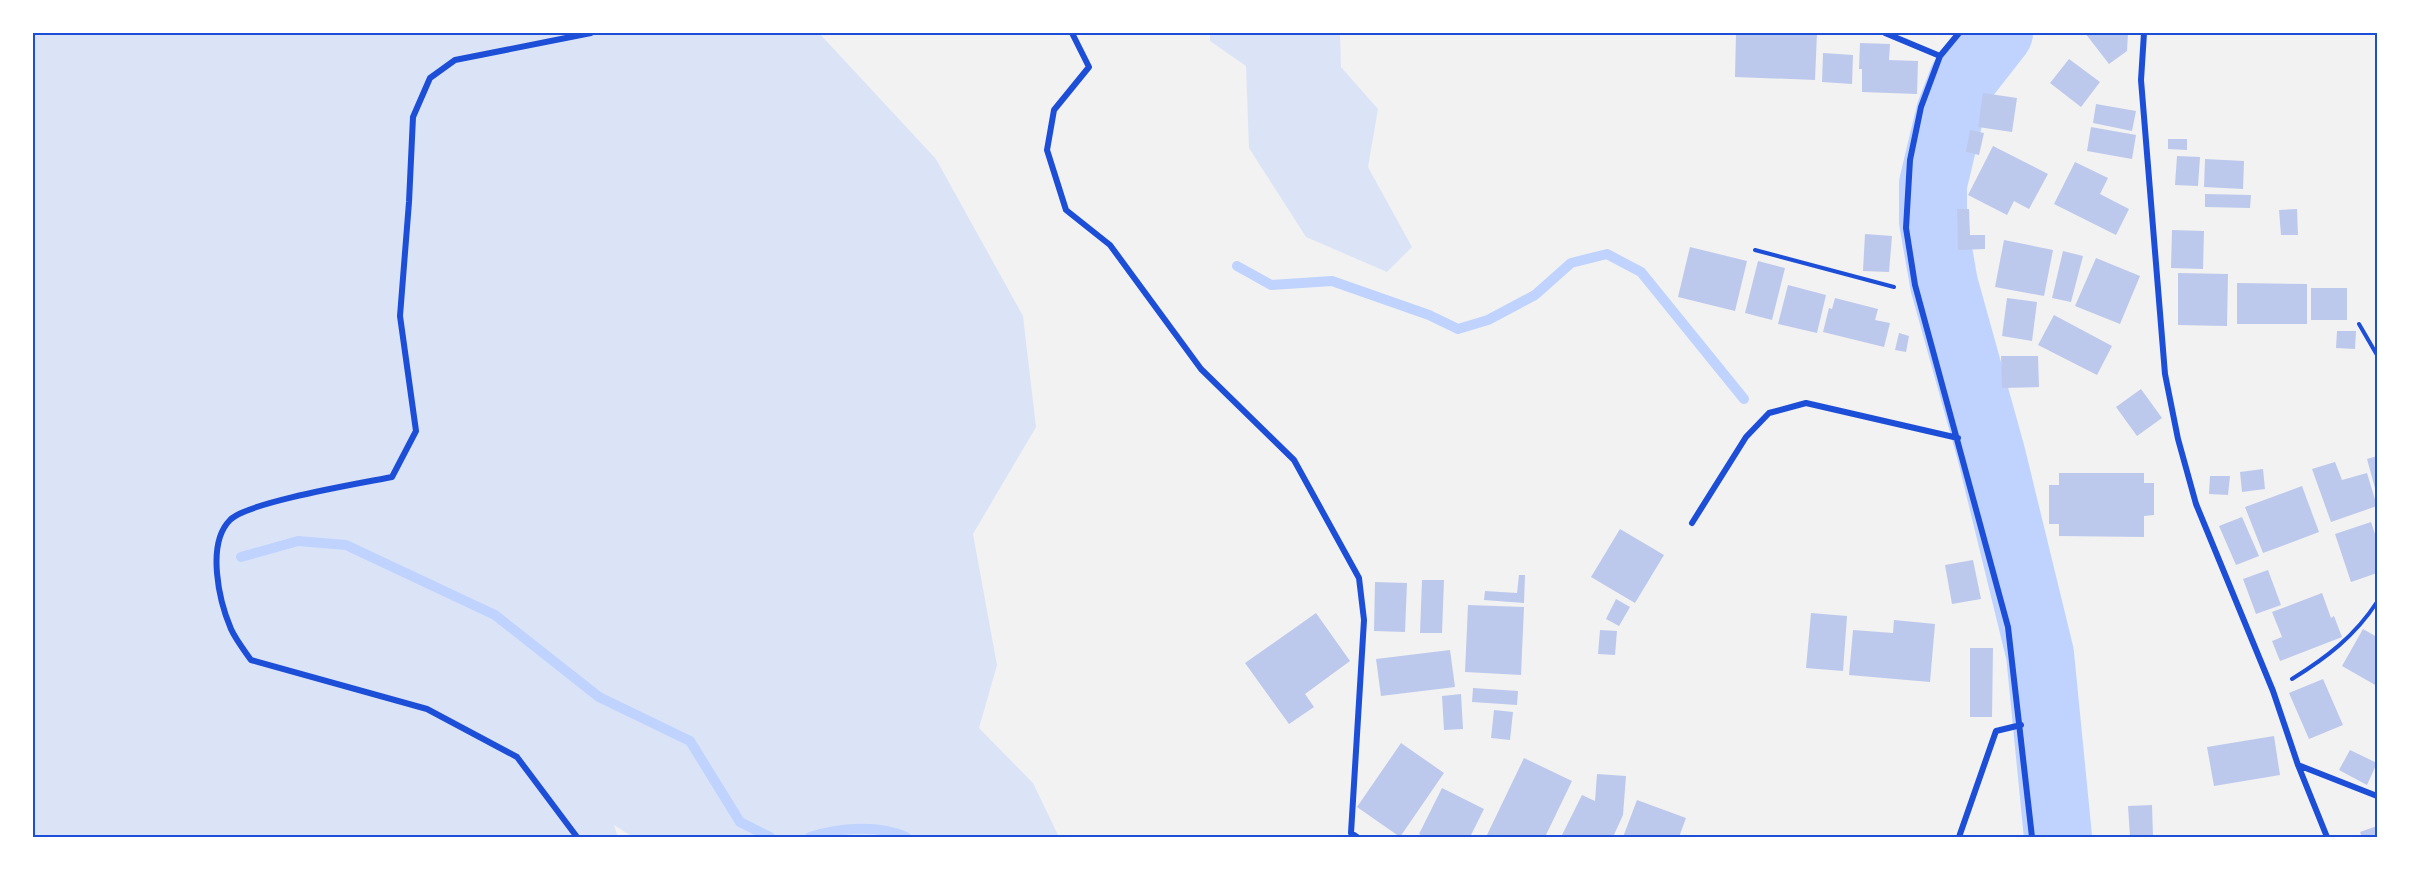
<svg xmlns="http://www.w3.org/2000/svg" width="2410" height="870" viewBox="0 0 2410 870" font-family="Ubuntu,sans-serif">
<rect width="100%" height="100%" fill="#f2f2f2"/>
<path fill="#dbe4f7" d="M33,33H819L936,159L1023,316L1036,427L973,534L997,665L979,728L1033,783L1059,837H633L614,825L618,837H33Z
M1210,33H1340L1341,67L1378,109L1368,167L1412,247L1387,272L1306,237L1249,148L1246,66L1210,41Z"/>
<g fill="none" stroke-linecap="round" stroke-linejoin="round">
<path stroke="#bfd3fe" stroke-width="10" d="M1237,266L1271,285L1332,281L1429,315L1458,329L1488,320L1535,295L1571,263L1607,254L1641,272L1744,399
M241,557L298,541L346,545L495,615L599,697L690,741L740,822L770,837
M810,837C839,828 878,824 906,837"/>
<path stroke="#bfd3fe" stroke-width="68" d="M1999,33L1963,79L1950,113L1933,184V221L1944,284L1991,453L2040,654L2058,837"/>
</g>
<path fill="#bdc9ec" d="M1736,33H1817L1815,80L1735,77Z
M2085,33H2128L2127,51L2109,64Z
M1860,43L1890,44L1889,60L1918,61L1917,94L1862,92V69H1859Z
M1823,53L1853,55L1852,84L1822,82Z
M2069,59L2100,82L2081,107L2050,83Z
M1983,93L2017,98L2012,132L1978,127Z
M2096,104L2136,111L2132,131L2093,123Z
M2091,127L2136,135L2132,159L2087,151Z
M1970,130L1984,133L1979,155L1966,152Z
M2168,139H2187V150L2168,149Z
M1993,146L2048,174L2029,209L2014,201L2007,215L1968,195Z
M2177,156L2200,157L2198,186L2175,185Z
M2205,159L2244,161L2243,189L2204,187Z
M2075,162L2108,178L2100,194L2129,209L2116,235L2054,204Z
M2205,194L2251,195L2250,208L2205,207Z
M1957,209H1969L1970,235H1985V249L1958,250Z
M2297,209L2298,235H2281L2279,210Z
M2172,230L2204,231L2203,269L2171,268Z
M1865,234L1892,236L1889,272L1863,271Z
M2004,240L2053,250L2044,296L1995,287Z
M1690,247L1747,261L1735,311L1678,297Z
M2063,251L2083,256L2071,302L2052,298Z
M2096,258L2140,276L2120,324L2075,306Z
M1758,261L1785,268L1772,320L1745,313Z
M2178,273L2228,274L2227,326L2178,325Z
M2237,283L2307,284V324H2237Z
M1788,285L1826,295L1817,333L1778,324Z
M2311,288H2347V320H2311Z
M1835,298L1878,309L1875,320L1890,323L1884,347L1823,332L1829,308L1832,309Z
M2007,298L2037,302L2032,341L2002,336Z
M2054,315L2112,346L2097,375L2038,345Z
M2337,331H2356L2355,349L2336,348Z
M1899,333L1909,336L1906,352L1895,350Z
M2001,356H2038L2039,387L2002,388Z
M2141,389L2162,418L2137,436L2116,407Z
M2377,456V492H2376L2367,459Z
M2335,462L2342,480L2367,473L2377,506L2331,522L2312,469Z
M2263,469L2265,489L2242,492L2240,472Z
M2059,473H2144V483H2154V515L2144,516V537L2059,536V524H2049V485H2059Z
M2210,476H2230L2228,495L2209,494Z
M2302,486L2319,532L2263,553L2245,507Z
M2242,517L2259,556L2236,565L2219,526Z
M2371,522L2377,540V573L2351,582L2335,534Z
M1620,529L1664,555L1635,603L1591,577Z
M1973,560L1981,599L1952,604L1945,565Z
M2268,570L2281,605L2256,614L2243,579Z
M1519,575H1525L1524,603L1484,600L1485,591L1517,593Z
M1422,580H1444L1442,633H1420Z
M1375,582L1407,583L1405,632L1374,631Z
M2322,593L2331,618L2334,616L2342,637L2280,661L2272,641L2282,637L2272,612Z
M1616,599L1630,607L1619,626L1606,619Z
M1468,605L1524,607L1521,675L1465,672Z
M1316,613L1350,661L1305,694L1314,707L1289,724L1245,663Z
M1811,613L1847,616L1843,671L1806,668Z
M1894,620L1935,624L1930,682L1849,675L1853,630L1893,633Z
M2363,629L2377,637V686L2342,666Z
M1600,630L1617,631L1615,655L1598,654Z
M1970,648H1993L1992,717H1970Z
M1450,650L1455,687L1381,696L1376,659Z
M2323,679L2343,725L2309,739L2289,693Z
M1473,688L1518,691L1517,705L1472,702Z
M1461,694L1463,729L1444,730L1442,696Z
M1494,710L1513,712L1510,740L1491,738Z
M2274,736L2280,775L2214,786L2207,747Z
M1401,743L1444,773L1400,837L1357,807Z
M2350,750L2377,763L2367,785L2339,770Z
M1524,758L1572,781L1545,837H1486Z
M1597,774L1626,776L1623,815L1613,837H1561L1582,795L1595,801Z
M1442,788L1484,809L1470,837H1426L1419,834Z
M1637,800L1686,818L1679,837H1623Z
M2152,805L2153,837H2130L2128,806Z
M2377,826V837H2362L2360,832Z"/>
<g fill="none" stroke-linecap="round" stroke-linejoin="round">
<path stroke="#1d4ed8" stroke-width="4" d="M1755,250L1894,287
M2359,324L2377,355
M2292,679C2326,658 2355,636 2377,602"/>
<path stroke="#1d4ed8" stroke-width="6" d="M1072,33L1089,67L1054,110L1047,150L1066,210L1110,245L1201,369L1294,460L1359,578L1364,620L1351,833L1357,837
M1885,33L1940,56
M1959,33L1940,56L1921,107L1910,160L1906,228L1915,285L2008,627L2032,837
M2144,33L2141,80L2165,374L2178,439L2196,504L2273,691L2298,765L2327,837
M1692,523L1746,437L1769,413L1806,403L1958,438
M2298,765L2377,796
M577,837L517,757L427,709L251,660C244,650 236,640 231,629C219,601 206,544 230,520C247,502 362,483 392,477L416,431L400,316L409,202L413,117L430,78L455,60L591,33
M1959,837L1996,731L2021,725"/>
</g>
<rect width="2410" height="870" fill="none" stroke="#ffffff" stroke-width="69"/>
<rect x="34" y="34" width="2342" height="802" fill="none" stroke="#1d4ed8" stroke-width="2"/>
</svg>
